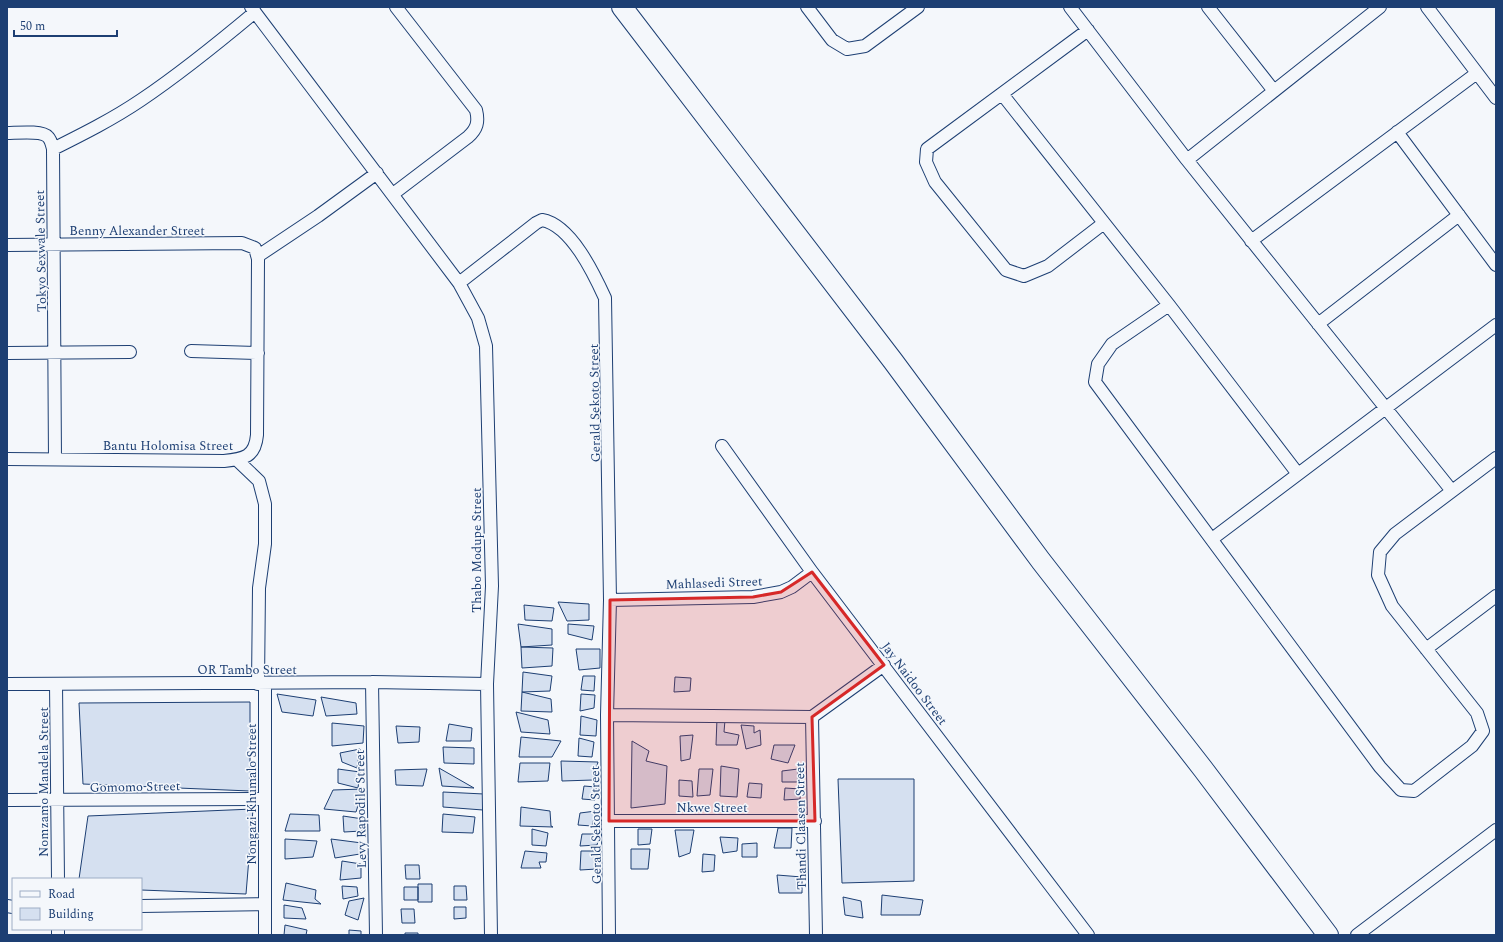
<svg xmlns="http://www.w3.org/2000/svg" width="1503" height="942" viewBox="0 0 1503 942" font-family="Spectral,serif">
<rect width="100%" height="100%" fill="#f4f7fb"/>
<path fill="#d5e0f0" stroke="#1d3f73" d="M558,602L589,604V620L567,621Z
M524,605L554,608L552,621L525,620Z
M518,624L552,629V645L521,647Z
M568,624L594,626L592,640L568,634Z
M521,647L553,648L552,666L522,668Z
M576,649H600V668L579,670Z
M523,672L552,676L550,691L522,692Z
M583,676H595L594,691L581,690Z
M675,677L691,678L690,691L674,692Z
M522,692L551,699L552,712L521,711Z
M277,694L316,700L313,716L282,712Z
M581,694L595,695L594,708L580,711Z
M321,697L356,703L357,714L326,716Z
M250,702V791L83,784L79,703Z
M516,712L548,720L550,734L521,732Z
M581,716L597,720L596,736L580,735Z
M717,718L725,720L724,732L739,735L737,745H716Z
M332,723L364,726L363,743L332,746Z
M449,724L472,728L471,741H446Z
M741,725L754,726V733L760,730L761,745L746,749Z
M396,726L420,727L419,742L398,743Z
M693,735L690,759L681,761L680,736Z
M521,737L561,741L552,757H519Z
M579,738L594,742L592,757L578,756Z
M632,741L649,751L646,761L667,766L665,804L631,808Z
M774,745H795L788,763L771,759Z
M443,747L474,748V764L444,763Z
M360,749L357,768L342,762L340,753Z
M561,761L598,762L593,780L562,781Z
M520,763H550L548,781L518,782Z
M721,766L739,769L737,797L720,796Z
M439,768L474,788L442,786Z
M338,769L360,772L358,788L338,783Z
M427,769L423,786L396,785L395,770Z
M699,769H713L710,795L697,796Z
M798,769V782H782V771Z
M838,779H914V881L842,883Z
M679,780L692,781L693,797L679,796Z
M749,783L762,784L761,798L747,797Z
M584,786L596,787L595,800L582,799Z
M785,788L801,789L800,799L784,800Z
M363,789L356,812L324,809L333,790Z
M443,792L484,794L483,810L443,807Z
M521,807L550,811L551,826L553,827L520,826Z
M253,809L246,894L141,890V879H79L88,816Z
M596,811L592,826L578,825L580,813Z
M290,814L319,815L320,831H285Z
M443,814L475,817L473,833L442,832Z
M343,816L363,819L362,831L344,832Z
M778,828H792L791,848H774Z
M532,829L548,833L546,846L532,845Z
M638,829H652L650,844L638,845Z
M675,830H694L690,853L679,857Z
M582,834H600L597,845L580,846Z
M720,837L738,838L737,851L723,853Z
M285,839L317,841L313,857L285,859Z
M331,839L362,843L360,854L335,858Z
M757,843V857H742V844Z
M631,849H650L648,869H631Z
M525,851L547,853L546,862H539L541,868H521Z
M581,851H597V869L580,870Z
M703,854L715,855L714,871L702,872Z
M342,861L361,864V878L340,880Z
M405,865H419L420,879H406Z
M777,875L802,877V893H779Z
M286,883L316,890L315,899L321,904L283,900Z
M418,884H432V902H418Z
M342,886L357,887L358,896L343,899Z
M454,886H466L467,900H454Z
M404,887H418V900H404Z
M882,895L923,900L920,915H881Z
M843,897L861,901L863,918L845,915Z
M364,898L358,920L345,915L349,901Z
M284,905L302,908L306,919L284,918Z
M454,907H466V918L454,919Z
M401,909H414L415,923H402Z
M285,925L307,930L306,935H284Z
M349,930L361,931V935H349Z
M405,933H418V935H405Z"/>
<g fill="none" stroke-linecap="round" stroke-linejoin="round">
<defs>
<path id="street" d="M251,7L459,283L478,318L486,346L492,586L487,684L491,935
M807,7L832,40L847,49L865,46L918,7
M1070,7L1187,160L1452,491
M1208,7L1274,91
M1427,7L1496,98
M1088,30L927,149L926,162L935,182L1006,270L1024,276L1048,266L1104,223
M1002,94L1169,305L1298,474
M1397,132L1496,265
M7,133C16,133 42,130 48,137C51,140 52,145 53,149L55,459
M53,149C83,134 113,119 141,100C181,73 218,43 255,12
M1187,160L1380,7
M393,194L468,137C477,129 479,122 476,110L396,7
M1251,241L1477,73
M7,245L242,243L255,248L258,259L257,435C255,457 244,459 224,461L7,459
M258,256L318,216L377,173
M459,283L536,223L542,220C571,225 594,274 605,298L610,600L607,715L609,935
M1169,305L1112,344L1098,364L1095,382L1380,767L1401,790L1414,791L1472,746L1483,731L1477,713L1392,606L1378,575L1380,552L1395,534L1496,458
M1318,324L1459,215
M191,351L258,353
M7,353L130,352
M722,446L812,572L1088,935
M237,460L259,481L265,504V544L259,588L258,684
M1212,539L1496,325
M610,600L753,597L781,592L792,587L812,572
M1426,649L1496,596
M372,682L376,935
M7,684L372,682L487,684
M56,684L58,879
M607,715L812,717L884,665
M812,717L816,935
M7,800L264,799
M609,821H815
M7,906L13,907
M141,906L265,904
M58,929V935
M265,935V684
M1357,935L1496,830"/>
<path id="primary" d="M622,7L893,361L1041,561L1203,769L1328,935"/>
</defs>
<use href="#street" stroke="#1d3f73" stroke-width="14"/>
<use href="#primary" stroke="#1d3f73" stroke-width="22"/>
<use href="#street" stroke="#f4f7fb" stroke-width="12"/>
<use href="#primary" stroke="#f4f7fb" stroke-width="20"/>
</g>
<path fill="#d62828" fill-opacity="0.2" stroke="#d62828" stroke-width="3" stroke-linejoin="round" d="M812,572L884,665L812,717L815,821H609L610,600L753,597L781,592Z"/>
<g text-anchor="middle" stroke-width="3" stroke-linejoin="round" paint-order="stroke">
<g font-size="13" fill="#1d3f73" stroke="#f4f7fb">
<text x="137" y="235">Benny Alexander Street</text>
<text transform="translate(40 251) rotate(-91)" y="5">Tokyo Sexwale Street</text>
<text transform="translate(594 403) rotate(-91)" y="5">Gerald Sekoto Street</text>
<text x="168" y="450">Bantu Holomisa Street</text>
<text transform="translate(476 550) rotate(-90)" y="5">Thabo Modupe Street</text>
<text transform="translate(714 582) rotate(-2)" y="5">Mahlasedi Street</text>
<text x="247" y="674">OR Tambo Street</text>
<text transform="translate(915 683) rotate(53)" y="5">Jay Naidoo Street</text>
<text transform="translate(43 782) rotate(-90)" y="5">Nomzamo Mandela Street</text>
<text transform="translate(135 786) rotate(-1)" y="5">Gomomo Street</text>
<text transform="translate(251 794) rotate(-90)" y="5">Nongazi Khumalo Street</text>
<text x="712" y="812">Nkwe Street</text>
<text transform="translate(360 809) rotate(-91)" y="5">Levy Rapodile Street</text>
<text transform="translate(595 825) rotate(-91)" y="5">Gerald Sekoto Street</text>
<text transform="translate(800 826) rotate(-91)" y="5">Thandi Claasen Street</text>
</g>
</g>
<rect width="1503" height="942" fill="none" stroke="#1d3f73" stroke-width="16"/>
<rect x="12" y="878" width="130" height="52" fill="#f4f7fb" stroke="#9eadc5"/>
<rect x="20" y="891" width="20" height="6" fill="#f4f7fb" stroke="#9eadc5"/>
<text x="48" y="898" font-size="12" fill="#1d3f73">Road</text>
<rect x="20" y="908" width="20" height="12" fill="#d5e0f0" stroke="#9eadc5"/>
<text x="48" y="918" font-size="12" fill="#1d3f73">Building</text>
<path d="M14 30v6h103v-6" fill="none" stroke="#1d3f73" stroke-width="2"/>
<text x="20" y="30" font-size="12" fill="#1d3f73" stroke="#f4f7fb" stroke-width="3" paint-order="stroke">50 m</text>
</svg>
